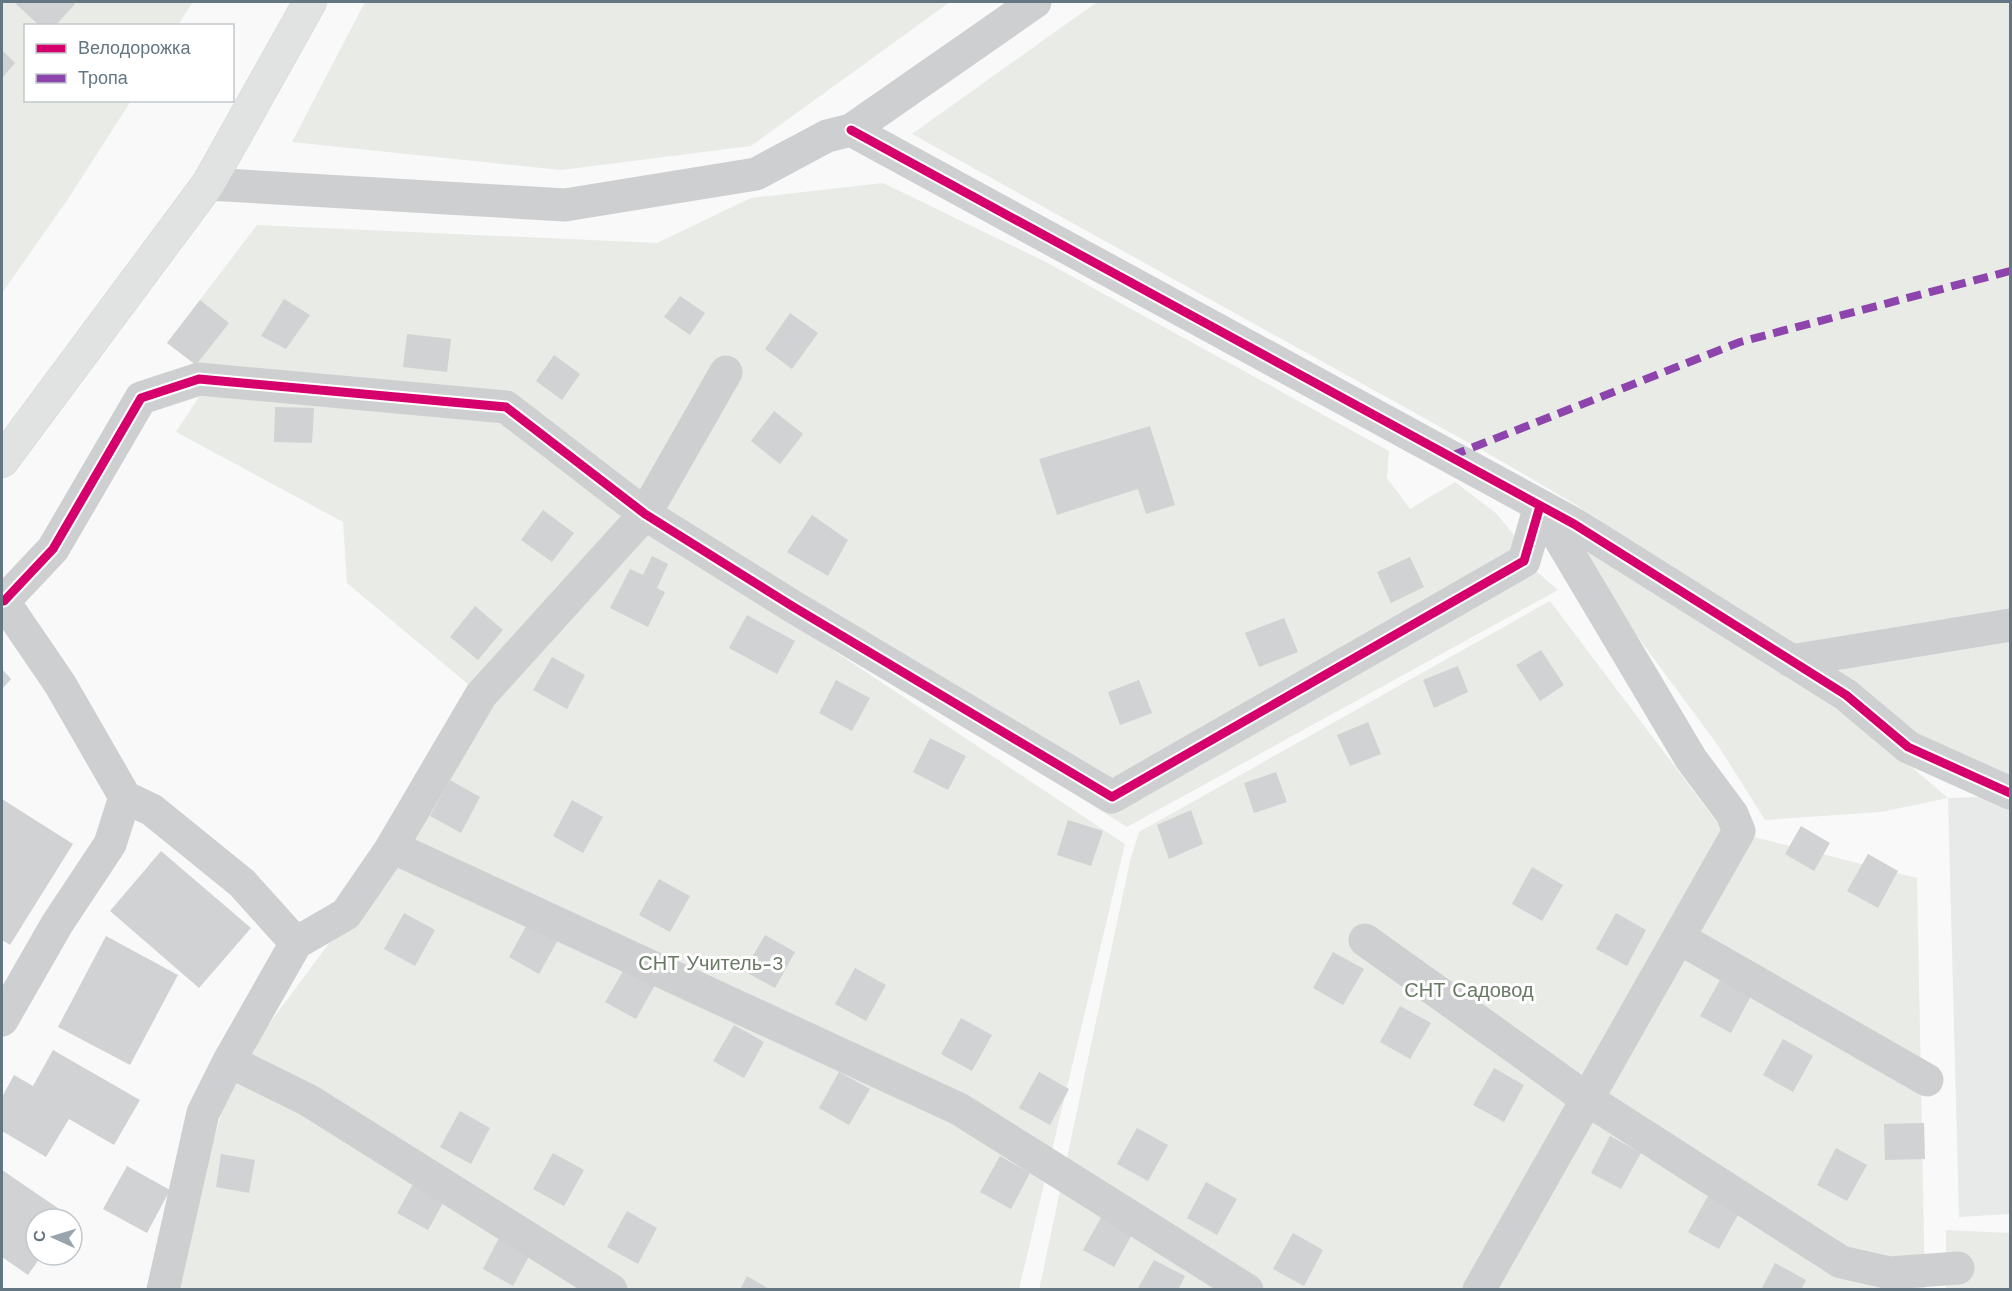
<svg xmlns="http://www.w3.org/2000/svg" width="2012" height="1291" viewBox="0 0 2012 1291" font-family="'Work Sans',sans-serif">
<rect width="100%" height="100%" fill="#f9f9f9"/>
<path fill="#e8e9e9" d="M2010,796V1214L1959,1217L1948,798Z"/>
<path fill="#e8ebe6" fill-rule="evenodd" d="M2,2H193L178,25L26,26V100L131,101L68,199L2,293Z
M365,2H950L751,146L561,170L292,142Z
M1097,2H2010V778L1916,734L1578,506L1498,459L912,134Z
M883,183L1044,261L1389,451L1387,478L1410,509L1455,482L1497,514L1537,564L1526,562L1558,590L1127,827L685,552L1125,844L1019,1289H169L234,1071L386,867L481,695L347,583L343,522L176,432L201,394L196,365L167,343L257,225L657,243L751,198ZM1150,426L1174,505L1138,489L1057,515L1039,459Z
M1576,539L1835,702L1948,798L1881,812L1765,820L1719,747L1576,553Z
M1550,601L1722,829L1917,878L1925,1289L1039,1290L1130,861L1139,832Z
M1946,1230L2010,1233V1289H1946Z"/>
<path fill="#d0d2d3" d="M18,2H72L75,4L55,26H40L16,4Z
M2,50L15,63L2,78Z
M680,296L705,313L690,335L664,317Z
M284,299L310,315L286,349L261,336Z
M200,300L229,323L196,365L167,343Z
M790,313L818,333L792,369L765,349Z
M407,334L451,339L447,372L403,367Z
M554,355L580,374L562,400L536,381Z
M275,407L314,408L312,443L274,442Z
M774,411L803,434L780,464L751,441Z
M1150,426L1175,505L1146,514L1138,489L1057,515L1039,459Z
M543,510L574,533L552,562L521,540Z
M812,515L848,540L828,576L787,552Z
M652,556L668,564L657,588L665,592L648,627L610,608L630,569L643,575Z
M1410,557L1424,587L1391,603L1377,572Z
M475,606L503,630L478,660L450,637Z
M747,615L795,641L777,674L729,648Z
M1284,618L1298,652L1259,667L1245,633Z
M1541,650L1564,685L1540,701L1516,665Z
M552,657L585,675L567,709L533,690Z
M1458,666L1468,692L1434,708L1423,680Z
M2,669L11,679L2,689Z
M836,680L870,698L852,731L819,713Z
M1139,680L1152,713L1120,725L1108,692Z
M1368,722L1381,754L1350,766L1337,735Z
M930,738L966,756L948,790L913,772Z
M1276,772L1287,802L1254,813L1244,783Z
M450,780L480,797L461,833L430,816Z
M2,799L73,844L10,945L2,940Z
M572,800L603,817L583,853L553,836Z
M1191,810L1203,844L1169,859L1157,825Z
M1068,820L1103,831L1091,866L1057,855Z
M1801,826L1830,843L1814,871L1785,854Z
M161,851L251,928L199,988L110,911Z
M1868,854L1898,871L1878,908L1847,891Z
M1532,867L1563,885L1542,921L1512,904Z
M659,879L690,896L670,932L639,915Z
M404,913L435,930L415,966L384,949Z
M1616,913L1646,930L1627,966L1596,949Z
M529,921L559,938L539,974L509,957Z
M765,935L795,952L775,988L744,971Z
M106,936L178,975L130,1065L58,1027Z
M1333,952L1364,969L1343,1005L1313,988Z
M626,966L656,983L636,1019L605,1002Z
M855,968L886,985L866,1021L835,1004Z
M1720,980L1751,996L1731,1033L1700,1016Z
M1400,1006L1431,1023L1410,1059L1380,1042Z
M961,1018L992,1035L972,1071L941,1054Z
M734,1025L764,1042L744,1078L713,1061Z
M1783,1039L1813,1056L1793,1092L1763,1075Z
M53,1050L140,1100L114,1145L69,1119L46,1157L2,1131V1097L14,1075L33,1086Z
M1494,1068L1524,1085L1504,1122L1473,1105Z
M839,1072L870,1089L849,1125L819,1108Z
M1039,1072L1069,1089L1050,1125L1019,1108Z
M460,1111L490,1128L471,1164L440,1147Z
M1924,1123L1925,1159L1885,1160L1884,1124Z
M1137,1128L1168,1145L1148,1181L1117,1164Z
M1610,1136L1641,1153L1621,1189L1591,1173Z
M1836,1148L1867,1165L1847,1201L1817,1185Z
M553,1153L584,1170L564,1206L533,1189Z
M221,1154L255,1160L249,1193L216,1187Z
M1000,1156L1030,1173L1011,1209L980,1192Z
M127,1166L170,1190L147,1233L103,1209Z
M2,1170L68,1215L66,1219H36V1255H42L28,1275L2,1257Z
M417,1177L448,1194L428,1230L397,1213Z
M1206,1182L1237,1199L1217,1235L1187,1218Z
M1708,1196L1739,1213L1719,1249L1688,1232Z
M627,1211L657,1228L638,1264L607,1247Z
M1103,1214L1134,1231L1114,1267L1083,1250Z
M502,1232L533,1249L513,1286L483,1269Z
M1293,1233L1323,1250L1304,1286L1273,1269Z
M1154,1260L1185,1276L1178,1290H1137Z
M1775,1263L1806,1280L1801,1290H1761Z
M747,1276L771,1290H740Z"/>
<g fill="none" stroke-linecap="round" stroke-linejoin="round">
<defs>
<path id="major" d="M2,461L208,184L310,2"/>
</defs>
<use href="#major" stroke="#d5d6d7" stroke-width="34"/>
<path stroke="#cecfd0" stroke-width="33" d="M851,130L1574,524L1846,695L1908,747L2010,793
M208,184L565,205L756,174L827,136L851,130L1035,2
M2,599L60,684L125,797L152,810L242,883L296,943L229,1061L203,1113L163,1290
M4,601L53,549L141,398L199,379L506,407L645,514L792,606L1112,797L1524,561L1540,506
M1791,661L2010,625
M390,850L481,695L645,514L726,372
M1679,938L1927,1080
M1365,940L1587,1099L1841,1262L1890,1273L1958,1268
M296,943L346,914L390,850L403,852L959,1109L1247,1290
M2,1020L57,924L110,844L125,797
M229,1061L308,1100L611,1290
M1479,1290L1739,831L1732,814L1691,759L1541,507"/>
<use href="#major" stroke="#e1e2e2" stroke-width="33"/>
<path stroke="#8e44ad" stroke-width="8" stroke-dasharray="15 8" stroke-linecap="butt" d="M1451,456L1740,342L2010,271"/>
<defs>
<path id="cycleway" d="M851,130L1574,524L1846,695L1908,747L2010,793
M4,601L53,549L141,398L199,379L506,407L645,514L792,606L1112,797L1524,561L1540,506"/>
</defs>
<use href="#cycleway" stroke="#fff" stroke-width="13"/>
<use href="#cycleway" stroke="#d6006c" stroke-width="9"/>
</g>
<g text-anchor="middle" stroke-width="6" stroke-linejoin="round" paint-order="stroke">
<g font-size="20" fill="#687a64" stroke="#fff">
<text x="711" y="970">СНТ Учитель-3</text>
<text x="1469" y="997">СНТ Садовод</text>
</g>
</g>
<rect width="2012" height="1291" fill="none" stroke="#657683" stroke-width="6"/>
<rect x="24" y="24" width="210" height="78" fill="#ffffff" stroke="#c1c8cd" stroke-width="1.5"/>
<rect x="36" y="44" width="30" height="9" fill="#d6006c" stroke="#c1c8cd" stroke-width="1.5"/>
<text x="78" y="54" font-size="18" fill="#657683">Велодорожка</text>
<rect x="36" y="74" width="30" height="9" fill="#8e44ad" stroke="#c1c8cd" stroke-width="1.5"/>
<text x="78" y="84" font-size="18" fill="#657683">Тропа</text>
<g transform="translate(54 1237) rotate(274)"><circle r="28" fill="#ffffff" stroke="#c1c8cd" stroke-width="1.5"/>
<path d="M0-4.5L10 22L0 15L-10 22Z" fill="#99a4ac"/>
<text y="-9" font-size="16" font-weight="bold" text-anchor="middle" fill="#657683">С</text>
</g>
</svg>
